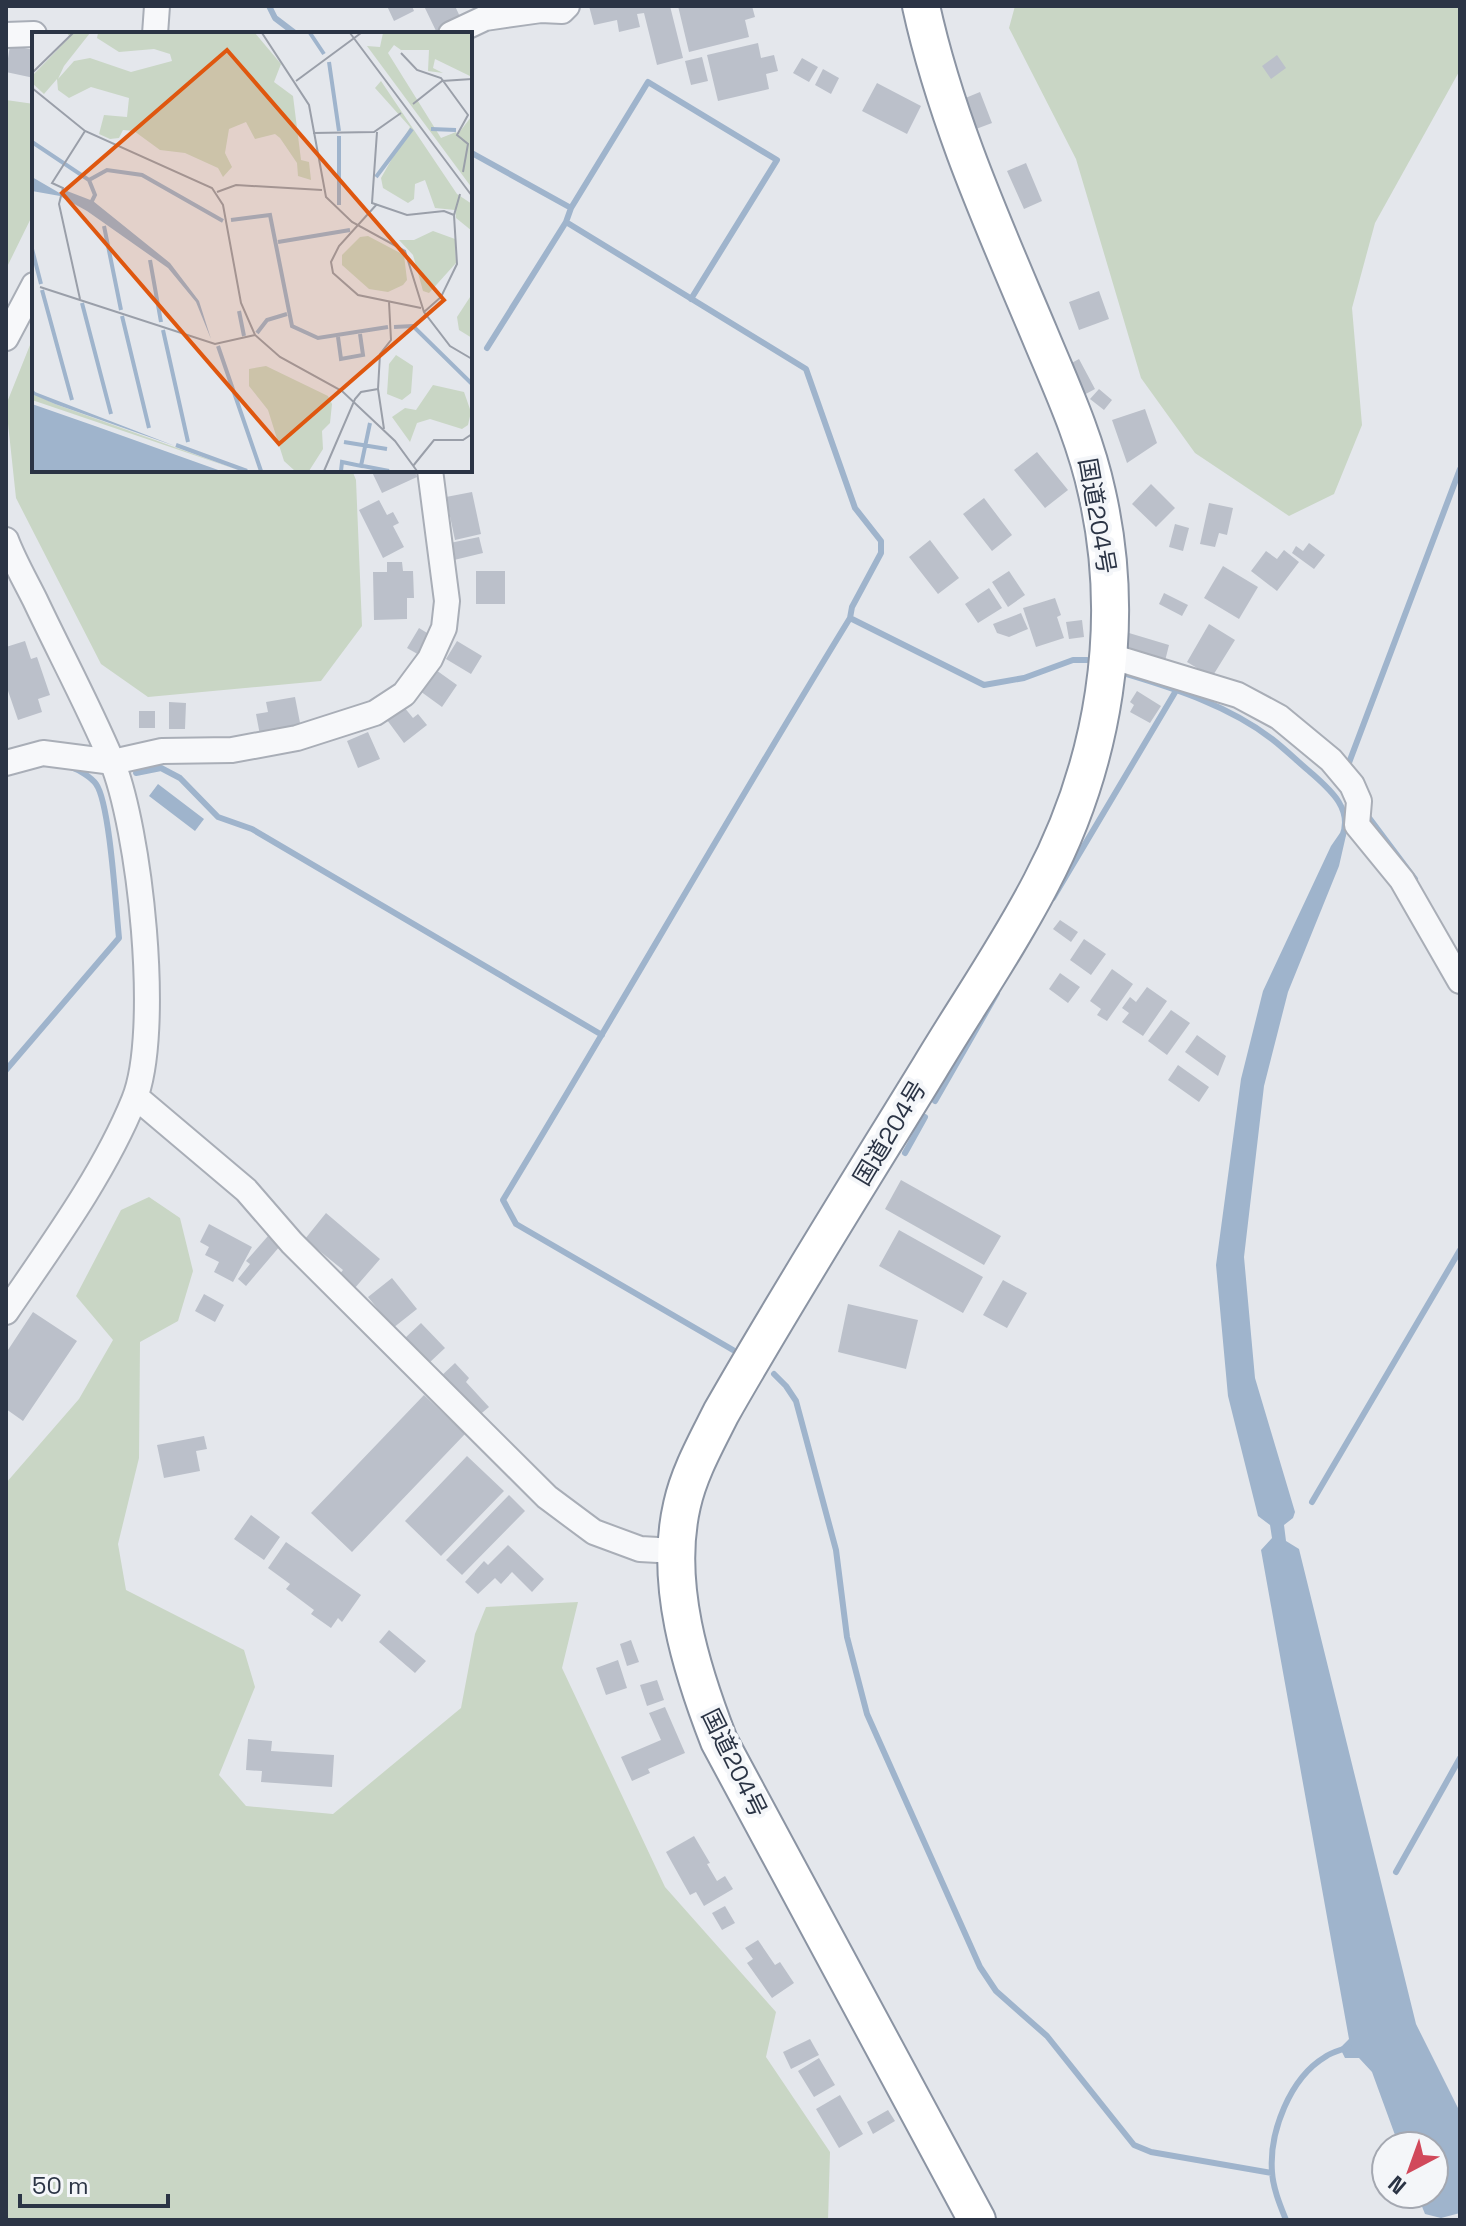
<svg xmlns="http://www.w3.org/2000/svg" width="1466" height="2226" viewBox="0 0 1466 2226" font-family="'Space Grotesk','Noto Sans JP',sans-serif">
<rect width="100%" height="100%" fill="#e4e7ec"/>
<path fill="#c9d6c5" d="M1015,6H1460V70L1375,223L1352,308L1362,425L1334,494L1289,516L1195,453L1141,378L1076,159L1009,28Z
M6,100L34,104V212L6,269Z
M34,335V470H352L356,480L362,626L321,681L148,697L101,664L16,498L6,405Z
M149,1197L180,1218L193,1271L178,1321L140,1342L139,1458L118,1544L126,1590L244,1650L255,1687L219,1775L246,1806L333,1814L461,1708L475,1634L486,1607L578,1602L562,1668L665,1887L776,2012L766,2057L830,2152L828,2220H6V1483L79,1399L113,1340L76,1296L121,1210Z"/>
<path fill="#9fb4cc" d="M158,784L204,819L195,831L149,796Z
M1347,831L1339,866L1288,992L1264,1086L1244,1257L1255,1378L1295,1512L1293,1518L1284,1525L1286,1541L1299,1549L1416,2024L1460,2112V2213L1441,2218L1425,2214L1417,2194H1434V2146H1399L1372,2072L1359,2058H1345L1340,2048L1349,2039L1261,1550L1272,1538L1270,1525L1258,1516L1228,1396L1216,1265L1241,1079L1263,991L1331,846L1340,833Z"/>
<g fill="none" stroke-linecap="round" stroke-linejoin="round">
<path stroke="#9fb4cc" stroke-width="6" d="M269,6L275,18L296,34
M470,152L571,208L566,222L487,348
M571,208L648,82L777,160L691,299
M566,222L806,369L855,508L881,541V553L852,607L850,618C732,810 620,1007 503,1200L516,1224L733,1350
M850,618L984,685L1024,678L1073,660H1087
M1126,674C1176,689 1229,706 1272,739C1285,749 1297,761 1309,771C1328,788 1354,808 1342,837
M1347,768L1460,469
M136,773L161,768L180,778L218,817L252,829L602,1035
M1364,811L1415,879
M1053,898L1177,689
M6,1070L119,938C116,910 110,803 96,784C91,777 79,770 71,767
M935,1101L997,993
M905,1153L925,1117
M774,1374L786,1386L796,1401L836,1550L847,1637L867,1714L980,1967L996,1991L1047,2036L1134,2145L1151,2152L1272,2173
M1312,1502L1460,1250
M1396,1872L1460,1758
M1286,2220C1280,2205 1273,2188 1272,2172C1269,2132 1290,2078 1325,2057C1332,2052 1341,2050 1349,2047"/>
</g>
<path fill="#bbc0ca" d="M387,6H412L414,11L394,21Z
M424,6H455L462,21L437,33Z
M589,6H670L683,58L657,65L644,13L637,14L640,27L619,32L617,20L594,25Z
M678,6H752L755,17L745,20L749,37L689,52Z
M758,43L761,58L774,55L778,71L766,74L769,89L718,101L707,55Z
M10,45L34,50V78L6,72Z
M1277,55L1286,68L1271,79L1262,66Z
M702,57L708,81L691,85L685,61Z
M802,58L818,67L809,82L793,73Z
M823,69L839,78L831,94L815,85Z
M877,83L921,106L907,134L862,111Z
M980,92L992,123L976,129L963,99Z
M1026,163L1042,201L1024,209L1007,171Z
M1099,291L1109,319L1079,330L1069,302Z
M1079,359L1095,389L1082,396L1066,366Z
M1099,389L1112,400L1104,410L1090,399Z
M1145,409L1157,443L1127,463L1112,420Z
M1037,452L1068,490L1045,508L1014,470Z
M371,470H414L417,477L382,493Z
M1151,484L1175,508L1156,527L1132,504Z
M472,492L481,534L455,540L446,497Z
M984,498L1012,535L992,551L963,514Z
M379,500L387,515L393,512L399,523L393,526L404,547L383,558L359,510Z
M1209,503L1233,508L1227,535L1219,533L1215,547L1200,544Z
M1175,524L1189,528L1183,551L1169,547Z
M479,537L483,553L454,560L450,543Z
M930,540L959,578L938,594L909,557Z
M1309,543L1325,555L1314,569L1292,553L1296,546L1303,551Z
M1284,550L1299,562L1277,591L1251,571L1266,551L1277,559Z
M387,562H402L403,571H413L414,598H407V619L374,620L373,572H387Z
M1223,566L1258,587L1239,619L1204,598Z
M476,571H505V604H476Z
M1009,571L1025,595L1008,607L992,582Z
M989,588L1002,608L978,623L965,604Z
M1164,593L1188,605L1182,616L1159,604Z
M1055,598L1061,615L1057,617L1064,638L1036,647L1023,608Z
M1021,613L1028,629L1009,637L997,633L993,624Z
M1082,620L1084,637L1069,639L1066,622Z
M1209,624L1235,640L1212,677L1187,662Z
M419,628L432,636L421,656L407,648Z
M1129,633L1169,645L1164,665L1123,653Z
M25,641L31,659L37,657L50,695L38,699L42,712L18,720L6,685V647Z
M457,641L482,656L471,674L446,659Z
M436,670L457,685L442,707L420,691Z
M1137,691L1161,706L1150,723L1130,712L1134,705L1130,702Z
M295,697L301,728L260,735L256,714L268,712L266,702Z
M169,702L186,703L185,729H169Z
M404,707L413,718L418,714L427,725L404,743L387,720Z
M139,711H155V728H139Z
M368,732L380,759L358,768L347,741Z
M1060,920L1078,932L1071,942L1053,929Z
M1084,939L1106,954L1091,975L1070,960Z
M1112,969L1133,984L1107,1021L1097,1015L1101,1009L1090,1001Z
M1060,973L1080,987L1068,1003L1049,989Z
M1147,987L1167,1001L1143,1036L1122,1022L1129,1013L1122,1008L1130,997L1136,1002Z
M1171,1010L1190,1023L1167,1055L1148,1041Z
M1197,1035L1226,1056L1218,1076L1185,1052Z
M1178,1065L1209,1087L1199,1102L1168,1080Z
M901,1180L1001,1236L984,1265L885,1209Z
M326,1213L380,1259L354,1289L338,1276L343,1270L305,1239Z
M209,1224L252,1247L233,1282L214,1272L219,1262L205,1255L209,1247L200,1242Z
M899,1230L983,1277L963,1313L879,1266Z
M268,1236L280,1246L246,1286L238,1279L250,1264L246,1261Z
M392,1278L417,1309L393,1328L368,1297Z
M1003,1280L1027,1293L1007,1328L983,1315Z
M204,1294L224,1305L215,1322L195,1311Z
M848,1304L918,1320L906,1369L838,1352Z
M33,1312L77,1341L23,1421L6,1409L8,1374L6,1353Z
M421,1323L445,1348L429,1363L405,1338Z
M455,1363L469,1378L466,1382L489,1407L477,1417L440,1377Z
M424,1395L465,1434L352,1552L311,1513Z
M204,1436L207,1449L196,1451L200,1471L164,1478L157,1445Z
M467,1456L504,1491L441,1556L405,1521Z
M509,1495L525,1511L462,1575L446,1560Z
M251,1515L280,1537L264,1560L234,1539Z
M286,1542L361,1595L342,1622L338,1618L331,1628L311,1614L314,1610L286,1589L290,1584L268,1568Z
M508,1545L544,1579L532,1592L512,1572L501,1584L495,1578L478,1594L465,1582L484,1561L488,1565Z
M389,1630L426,1661L415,1673L379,1642Z
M631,1640L639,1662L627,1666L620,1644Z
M618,1660L627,1688L606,1695L596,1668Z
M657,1680L664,1700L647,1706L640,1685Z
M665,1707L685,1753L648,1769L650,1773L632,1781L621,1757L661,1740L649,1713Z
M248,1739L272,1741L271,1751L334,1755L332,1787L261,1782L262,1771L246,1770Z
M694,1836L710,1863L707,1864L717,1881L725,1876L733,1889L704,1906L696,1892L690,1895L666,1852Z
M725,1906L735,1923L722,1930L712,1913Z
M758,1940L775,1965L780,1962L794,1983L772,1998L747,1963L753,1959L745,1948Z
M810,2039L819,2055L791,2069L783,2052Z
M819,2058L835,2085L814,2097L798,2071Z
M840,2095L863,2134L839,2148L816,2109Z
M888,2110L895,2121L873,2134L867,2122Z"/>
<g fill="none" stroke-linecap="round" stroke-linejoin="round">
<defs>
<path id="minor" d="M155,34L157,6
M451,34L485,18L541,10L562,11L567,6
M6,35L34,34
M6,338L34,285
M6,540C14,561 25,580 35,600C60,653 88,705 111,759C140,827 162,1032 134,1100C104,1174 51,1246 6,1312
M1110,656L1238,695L1279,717L1331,760L1352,785L1359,801L1357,825L1402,880L1460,981
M6,763L43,753L113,762L162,751L232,750L297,738L375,713L404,694L430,659L444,628L447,601L430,470
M136,1097L246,1190L292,1243L547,1497L594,1532L640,1549L676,1551"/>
<path id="highway" d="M921,6C946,120 994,226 1039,333C1061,386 1085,437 1097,493C1127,625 1104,764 1041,883C1008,947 966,1007 929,1069C859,1183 787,1297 721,1413C706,1443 689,1473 682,1505C664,1583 691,1669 719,1741L977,2220"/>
</defs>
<use href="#minor" stroke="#a9aeb7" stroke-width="28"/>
<use href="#highway" stroke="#8b94a3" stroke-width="40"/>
<use href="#minor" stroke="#f7f8fa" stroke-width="24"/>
<use href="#highway" stroke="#fff" stroke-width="36"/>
</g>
<g text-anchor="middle" stroke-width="8" stroke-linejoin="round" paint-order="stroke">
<g font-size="24" fill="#2b3445" stroke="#f4f6f9">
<text transform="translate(1097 516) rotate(80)" y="8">国道204号</text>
<text transform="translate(890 1133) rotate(-59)" y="8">国道204号</text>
<text transform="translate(734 1763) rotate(64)" y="8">国道204号</text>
</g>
</g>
<g transform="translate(32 32)">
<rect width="440" height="440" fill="#e4e7ec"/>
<path d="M35,1H58L32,34L26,47L42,29L58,26L99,40L140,29L138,22L122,17L87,20L65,6L66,1H223L249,32L242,50L261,64L269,128L277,130L279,148L266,144L265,131L248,106L243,102L223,107L214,90L197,97L193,121L200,135L191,145L186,136L153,121L128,118L102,99L91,98L87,106L78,107L67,102L72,83L95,85L97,66L59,55L37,66L26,58L25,47L12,62L0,51V44L38,5ZM351,1H440V45L403,27L401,36L411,41L396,39L397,18H369L362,13L356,21L409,106L424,100L430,110L426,102L439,85L440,156L335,14L348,15ZM349,49L425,162L440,172V210V199L424,186L423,178L403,176L393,148L383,152L382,167L376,171L351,156L349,146L378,95L343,56ZM401,199L423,207L424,231L397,261L391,259L381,223L367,208H382ZM336,204L372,223L375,248L371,253L356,260L337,257L310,233V223L328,205ZM440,262V306L427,298L425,285ZM364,323L381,334L379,361L370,368L355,362L357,332ZM234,334L296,364L300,372L298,391L290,399L291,417L277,439H263L252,429L236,378L217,354V337ZM401,353L432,360L439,380L436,393L430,397L398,387L385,391L378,410L360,385L373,376L384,378ZM0,361L23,372L209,439L0,368Z" fill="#c9d6c5"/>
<path d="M0,145L31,163L35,159L61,169L138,231L167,269L179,307L164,270L136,236L55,179L28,164L0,159ZM0,355L3,360L143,414L23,372L2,363ZM0,372L63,394L189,439H0Z" fill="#9fb4cc"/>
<path fill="none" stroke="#9fb4cc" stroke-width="4" d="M278,1L292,22M297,30L307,99M399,97L424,98M307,104V173M0,110L57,148L63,163L59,171M344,145L380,97M57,148L75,138L110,143L191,189M199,188L238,183L260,294L286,306L356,295M72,194L89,278M246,210L318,198M0,217L9,252M118,228L129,290M10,258L40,368M50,271L79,382M207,279L212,304M90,284L117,396M362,295L381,294L440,352M131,298L156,410M225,301L235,288L255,282M306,305L309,327L331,323L328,302M186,314L229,439M312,410L355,417M144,413L215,439M331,434L357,439M309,439L310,430L329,434L338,391"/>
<path fill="none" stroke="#9a9fa9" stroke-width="2" d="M230,1L277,73L294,165L320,190L373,219L392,280L418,314L440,327M318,1L440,164M369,21L385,38L409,46L436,83L425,103L436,112L431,140M0,41L41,1M264,49L329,1M0,56L53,99L180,156L191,173L209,271L223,303L248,325L310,359L363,409L385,439M381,72L410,49L440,47M345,100L340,171L375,183L412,179L422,183M281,101L342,100L369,81M185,160L204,153L290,158M345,172L307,214L299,230L301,241L326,263L389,276M8,255L183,312L223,303M48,267L27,172L31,156L20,151L53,99M392,280L409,265L425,232L422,183L428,162M352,397L346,357L348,322L359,308L357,270M381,434L402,408H431L440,402M292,439L323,367L329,360L346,357"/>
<path fill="#df570f" fill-opacity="0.15" stroke="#df570f" stroke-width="4" d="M195,18L412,268L247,412L30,161Z"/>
<rect width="440" height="440" fill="none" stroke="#2b3445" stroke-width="4"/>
</g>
<rect width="1466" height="2226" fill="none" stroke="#2b3445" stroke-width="16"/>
<g transform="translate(1410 2170) rotate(221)"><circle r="38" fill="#f4f6f9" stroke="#a4a8b1" stroke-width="2"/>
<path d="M0-6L14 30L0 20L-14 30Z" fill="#d1495b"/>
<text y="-12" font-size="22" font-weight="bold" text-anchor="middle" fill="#2b3445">N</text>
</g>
<path d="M20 2194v12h148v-12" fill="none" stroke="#2b3445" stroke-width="4"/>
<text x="32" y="2194" font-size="24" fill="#2b3445" stroke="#f4f6f9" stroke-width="6" paint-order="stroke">50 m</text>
</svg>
